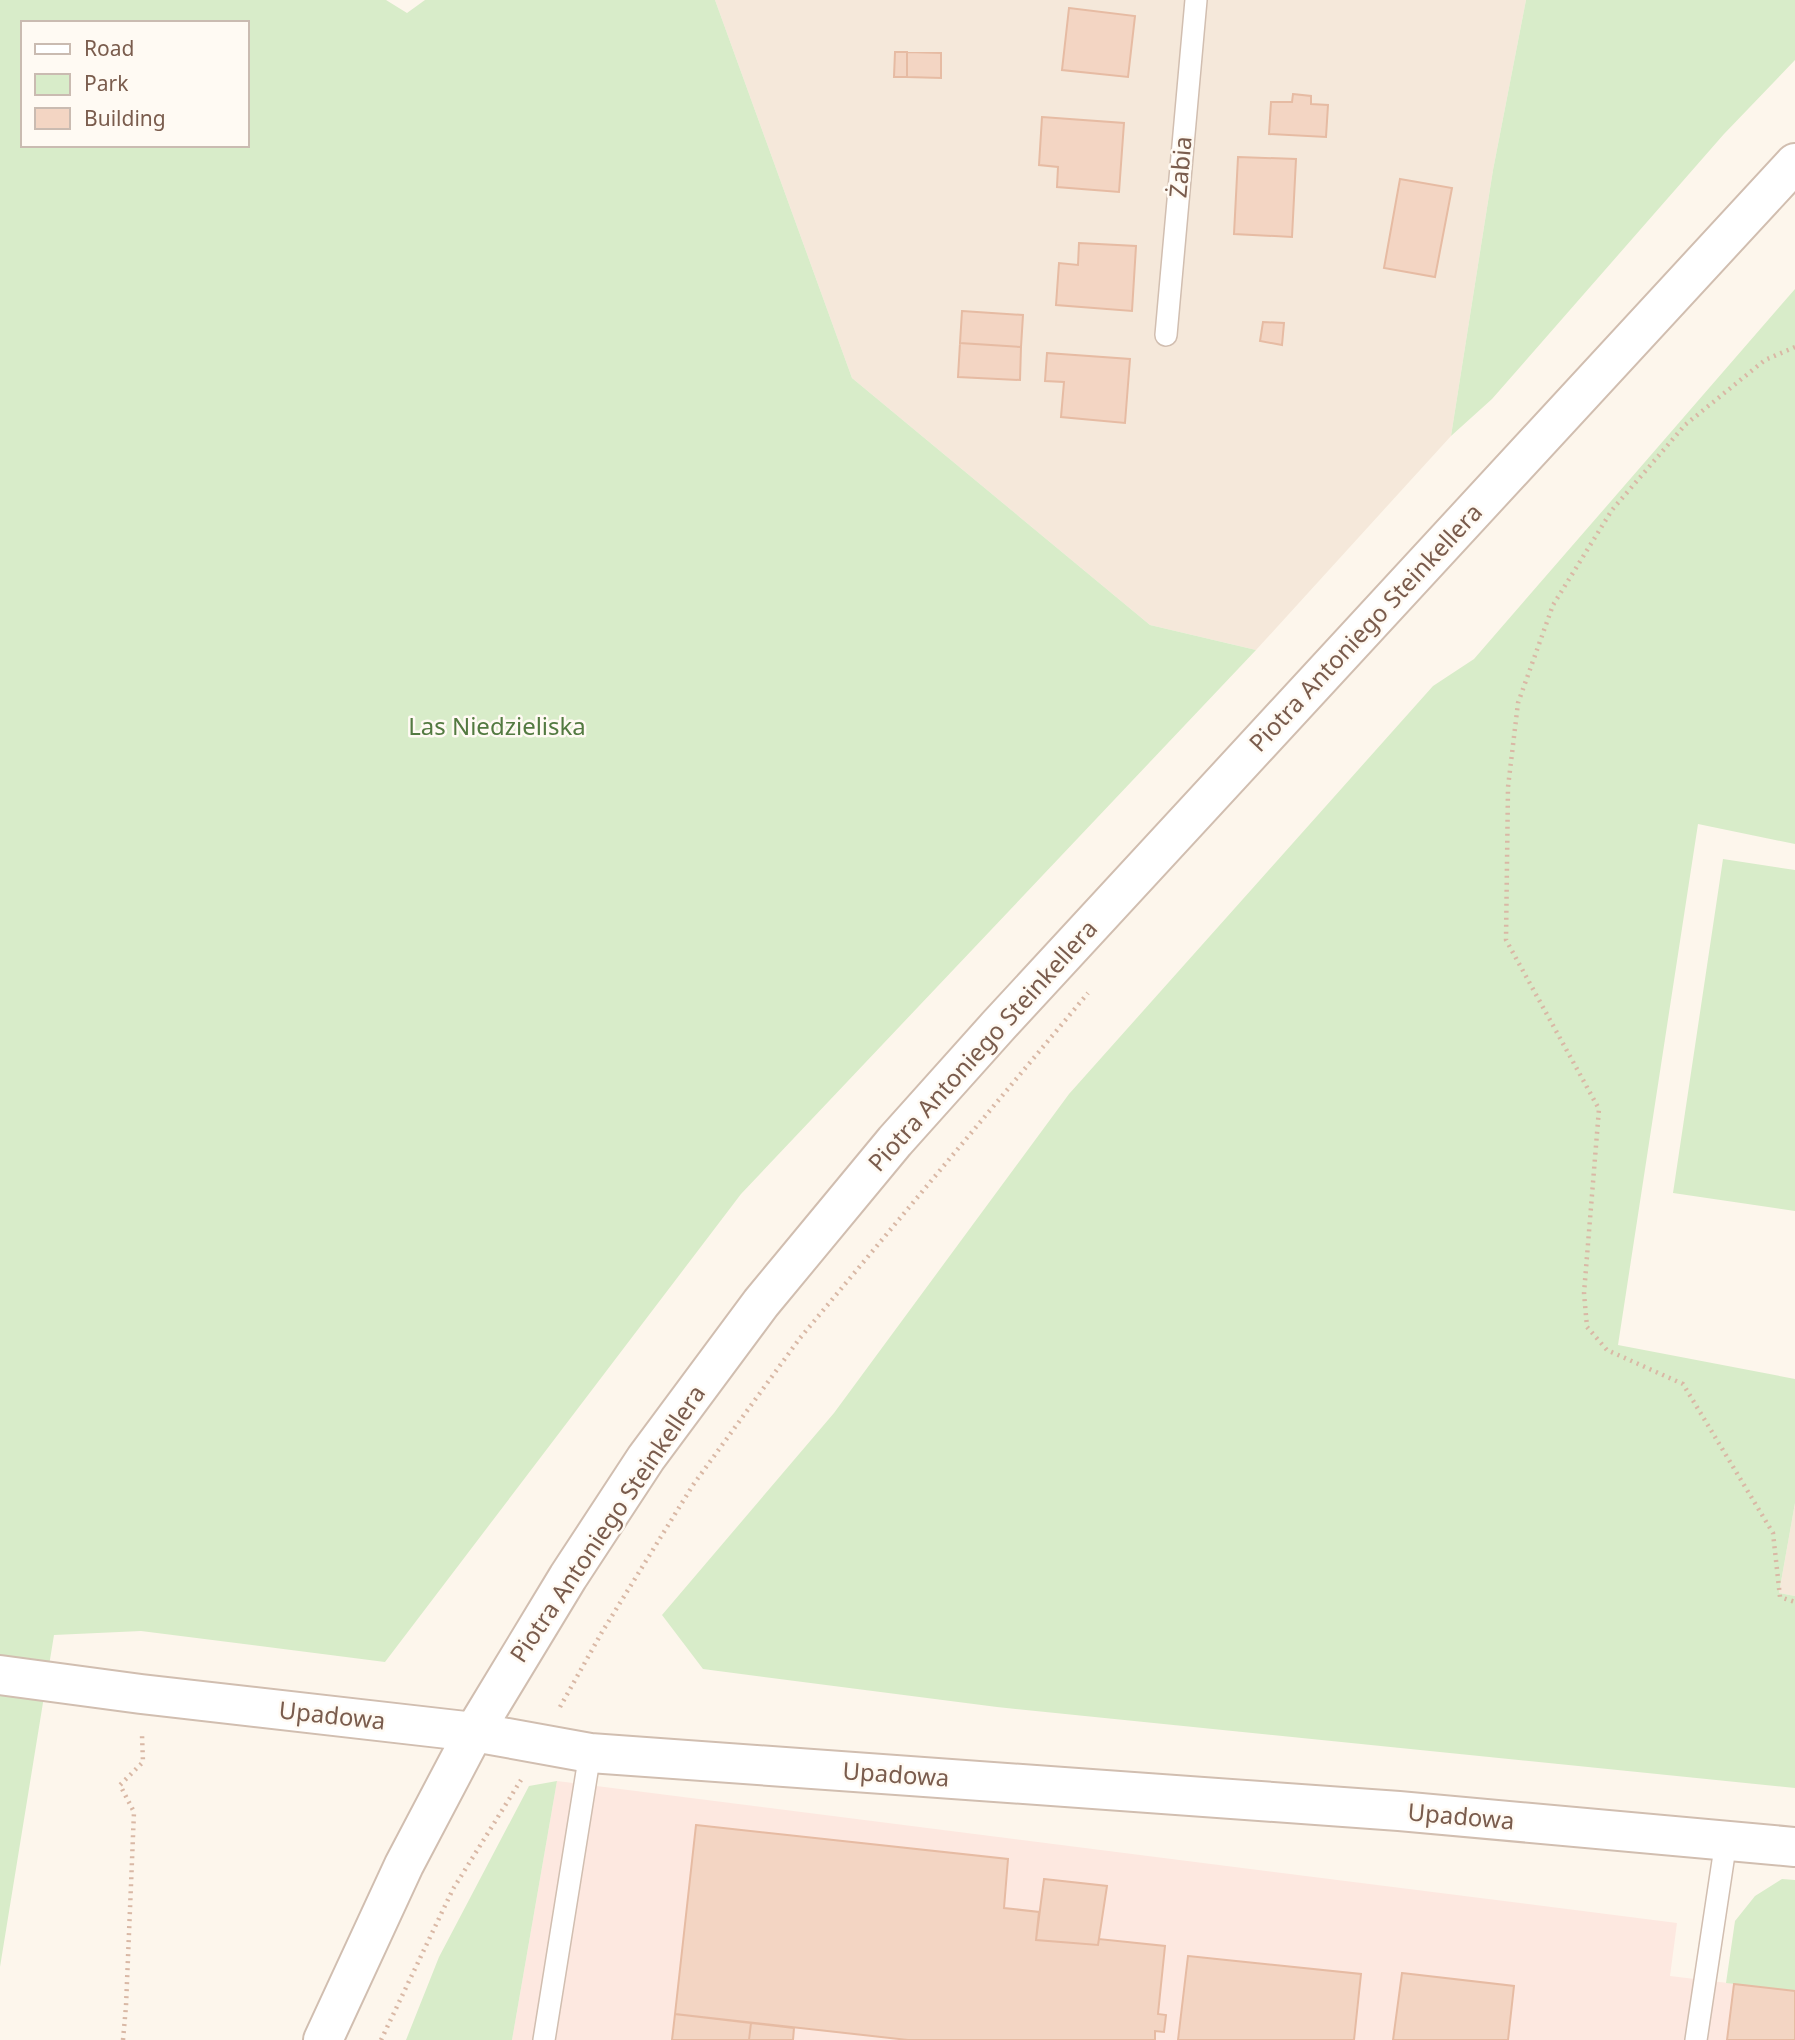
<svg xmlns="http://www.w3.org/2000/svg" width="1795" height="2040" viewBox="0 0 1795 2040" font-family="'Noto Sans',sans-serif">
<rect width="100%" height="100%" fill="#fdf6ec"/>
<path fill="#f5e8da" d="M715,0H1526L1493,170L1451,436L1256,650L1150,625L852,378Z
M1795,1503V1596L1779,1593Z"/>
<path fill="#fde8e0" d="M557,1781L1677,1923L1670,1976L1795,1991V2040H512Z"/>
<path fill="#d8ecc9" fill-rule="evenodd" d="M0,0H386L407,13L425,0H715L852,378L1150,625L1256,650L741,1194L385,1662L141,1631L54,1635L0,1967ZM23,23H247V145H23Z
M1526,0H1795V60L1724,134L1492,399L1451,436L1493,170Z
M1795,289V844L1698,824L1618,1345L1795,1379V1503L1779,1593L1795,1596V1788L997,1707L703,1669L662,1615L834,1413L1069,1094L1433,686L1474,659Z
M1723,859L1795,870V1211L1673,1193Z
M557,1781L512,2040H406L439,1957L529,1786Z
M1782,1879L1795,1880V1991L1726,1983L1735,1921L1755,1896Z"/>
<path fill="#f3d5c3" stroke="#e6bba3" stroke-width="2" d="M1069,8L1135,16L1128,77L1062,70Z
M895,52H907V77H894Z
M907,52L941,53V78L907,77Z
M1293,94L1311,96V104L1328,105L1326,137L1269,134L1271,102H1292Z
M1042,117L1124,123L1119,192L1057,187L1058,167L1039,165Z
M1238,157L1296,159L1292,237L1234,234Z
M1400,179L1452,188L1435,277L1384,268Z
M1079,243L1136,246L1132,311L1056,305L1059,263L1078,265Z
M962,311L1023,315L1021,347L960,343Z
M1263,322L1284,323L1282,345L1260,341Z
M960,343L1021,347L1020,380L958,377Z
M1047,353L1130,359L1125,423L1061,417L1064,382L1045,381Z
M696,1825L1008,1859L1004,1908L1039,1912L1036,1940L1098,1945L1099,1939L1165,1946L1158,2014L1166,2015L1164,2032L1155,2031V2040H908L675,2014Z
M1044,1879L1107,1886L1098,1945L1036,1940Z
M1188,1956L1361,1974L1354,2040H1178Z
M1402,1973L1514,1986L1508,2040H1393Z
M1734,1984L1795,1991V2040H1727Z
M675,2014L751,2023L749,2040H672Z
M751,2023L794,2028L793,2040H749Z"/>
<g fill="none" stroke-linecap="round" stroke-linejoin="round">
<defs>
<path id="service" d="M1166,335L1196,0
M544,2040L590,1753
M1696,2040L1726,1841"/>
<path id="minor" d="M0,1675L141,1694L474,1732"/>
<path id="tertiary" d="M474,1732L590,1753L1399,1811L1795,1847
M323,2040L404,1865L474,1732L568,1577L646,1458L761,1303L895,1141L998,1026L1795,163"/>
</defs>
<use href="#service" stroke="#d1beb0" stroke-width="24"/>
<use href="#minor" stroke="#d1beb0" stroke-width="42"/>
<use href="#tertiary" stroke="#d1beb0" stroke-width="42"/>
<path stroke="#d9b8a5" stroke-width="4.5" stroke-dasharray="2 5" stroke-linecap="butt" d="M1795,347L1765,360L1685,425L1612,510L1553,605L1518,703L1508,787L1506,940L1599,1109L1584,1293L1587,1327L1607,1350L1683,1384L1773,1533L1780,1597L1795,1602
M560,1707L602,1632L693,1485L800,1338L1088,993
M123,2040L126,2006L134,1812L120,1785L143,1762L142,1735
M381,2040L453,1889L521,1780"/>
<use href="#service" stroke="#fff" stroke-width="21"/>
<use href="#minor" stroke="#fff" stroke-width="38"/>
<use href="#tertiary" stroke="#fff" stroke-width="38"/>
</g>
<g text-anchor="middle" stroke-width="5" stroke-linejoin="round" paint-order="stroke">
<g font-size="24" fill="#7a5c4d" stroke="#fffaf3">
<text transform="translate(1181 167) rotate(-85)" y="8">Żabia</text>
<text transform="translate(1366 628) rotate(-47)" y="8">Piotra Antoniego Steinkellera</text>
<text transform="translate(983 1046) rotate(-48)" y="8">Piotra Antoniego Steinkellera</text>
<text transform="translate(608 1524) rotate(-56)" y="8">Piotra Antoniego Steinkellera</text>
<text transform="translate(332 1716) rotate(6)" y="8">Upadowa</text>
<text transform="translate(896 1775) rotate(4)" y="8">Upadowa</text>
<text transform="translate(1461 1817) rotate(5)" y="8">Upadowa</text>
</g>
<g font-size="24" fill="#537a41" stroke="#fffaf3">
<text x="497" y="735">Las Niedzieliska</text>
</g>
</g>
<rect x="21" y="21" width="228" height="126" fill="#fffaf3" stroke="#cabbb1" stroke-width="2"/>
<rect x="35" y="44" width="35" height="10" fill="#ffffff" stroke="#cabbb1" stroke-width="2"/>
<text x="84" y="56" font-size="21" fill="#7a5c4d">Road</text>
<rect x="35" y="74" width="35" height="21" fill="#d8ecc9" stroke="#cabbb1" stroke-width="2"/>
<text x="84" y="91" font-size="21" fill="#7a5c4d">Park</text>
<rect x="35" y="108" width="35" height="21" fill="#f3d5c3" stroke="#cabbb1" stroke-width="2"/>
<text x="84" y="126" font-size="21" fill="#7a5c4d">Building</text>
</svg>
